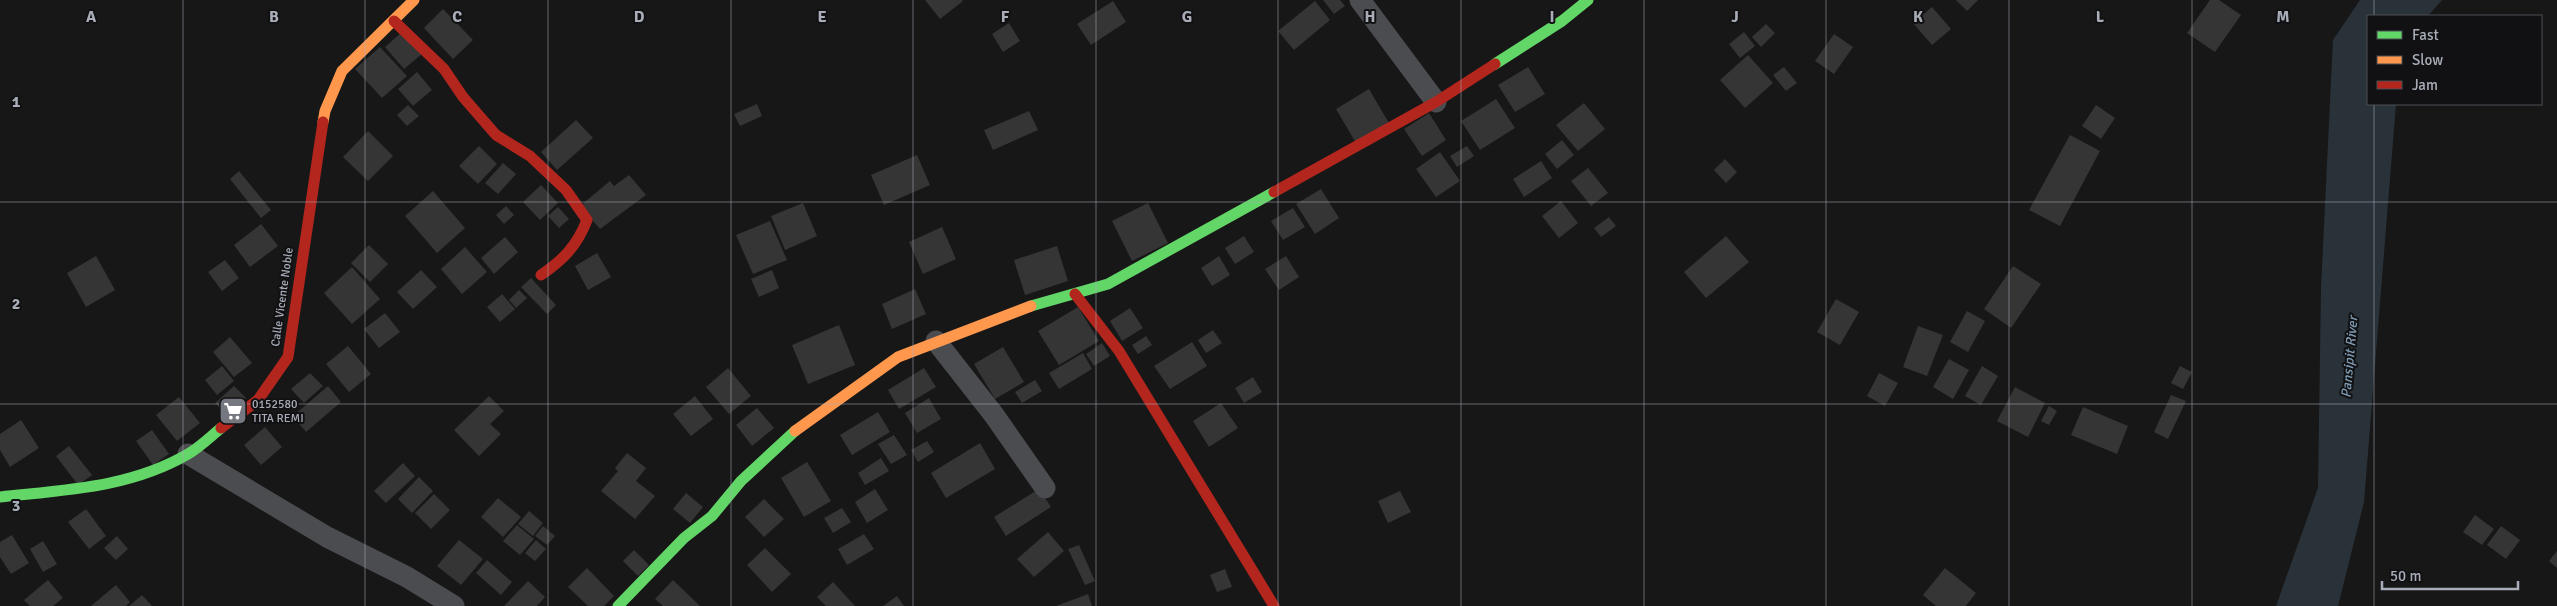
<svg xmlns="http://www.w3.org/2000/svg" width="2557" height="606" viewBox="0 0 2557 606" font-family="Signika,sans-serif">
<rect width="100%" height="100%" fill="#171717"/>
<path fill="#2a3239" d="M2360,0H2442L2428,16H2368V104H2396L2364,502L2338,606H2276L2318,488L2321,288L2333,40Z"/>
<path fill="#353536" d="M925,0H962L963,1L940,19Z
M1323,0H1340L1345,6L1334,14Z
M1956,0H1978L1967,11Z
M2210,0H2219L2241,15L2215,52L2187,33Z
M1113,1L1126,22L1091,45L1077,24Z
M1315,1L1330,20L1294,50L1278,31Z
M1932,7L1951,29L1932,45L1913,23Z
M443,9L473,40L453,59L424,28Z
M1009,23L1020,41L1003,52L992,34Z
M1766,24L1775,33L1761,47L1752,37Z
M402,32L422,54L404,69L385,47Z
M1744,32L1755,46L1740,58L1729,44Z
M1834,34L1853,47L1834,74L1815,61Z
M380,47L407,76L382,98L355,69Z
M1748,55L1773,83L1745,108L1720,80Z
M1528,67L1545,94L1515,112L1498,85Z
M1784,67L1797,83L1786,91L1773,75Z
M417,72L432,90L413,106L398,89Z
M1369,89L1389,123L1356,143L1336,109Z
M1496,99L1515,128L1480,150L1461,121Z
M1584,103L1605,129L1578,151L1556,125Z
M757,104L762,116L740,126L734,114Z
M408,105L419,116L407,126L397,115Z
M2096,105L2115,118L2101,139L2082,126Z
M1029,111L1038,130L993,150L984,130Z
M1429,113L1446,140L1422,156L1404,129Z
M576,120L593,138L557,170L541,152Z
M368,131L393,156L368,181L343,157Z
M2070,135L2100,151L2060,226L2029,210Z
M1562,140L1574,155L1557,169L1545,154Z
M479,146L497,164L478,184L459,166Z
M1467,146L1474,156L1457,167L1450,156Z
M1440,152L1460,181L1436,197L1416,169Z
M917,155L930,185L884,205L871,175Z
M1725,159L1737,172L1726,183L1714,170Z
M1541,161L1552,178L1524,197L1513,179Z
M503,163L516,174L498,194L485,183Z
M1588,168L1608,193L1591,206L1571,181Z
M239,171L271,210L261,218L230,179Z
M629,175L646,195L600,229L580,206L610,181L614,186Z
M541,185L558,203L540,220L523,202Z
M1321,189L1339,218L1315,234L1296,204Z
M433,191L465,228L437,253L405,216Z
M1561,201L1578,223L1559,238L1542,216Z
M803,203L817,236L785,250L771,216Z
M1148,203L1168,243L1132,261L1112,221Z
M506,206L514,215L504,224L496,215Z
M558,207L569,219L559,228L548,216Z
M1293,208L1305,227L1283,240L1271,221Z
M1609,217L1616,226L1601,237L1594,228Z
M770,221L787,260L753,274L736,235Z
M261,224L278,246L250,267L234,245Z
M942,227L956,259L923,274L909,242Z
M1244,236L1254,252L1235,264L1225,248Z
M1726,236L1749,262L1706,298L1684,272Z
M505,237L518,252L494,274L481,258Z
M369,245L388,264L370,282L351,263Z
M1057,246L1068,281L1025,295L1014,260Z
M465,247L487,272L462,294L441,269Z
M597,253L611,277L588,290L575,266Z
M96,256L115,290L86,307L67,273Z
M1219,256L1230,275L1212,286L1201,268Z
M1286,256L1299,277L1279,290L1265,269Z
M225,260L239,278L222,291L208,272Z
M2013,266L2041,284L2011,328L1984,309Z
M352,267L380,299L352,324L324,293Z
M421,270L437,287L413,309L397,292Z
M772,270L779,288L759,297L751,279Z
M531,278L556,305L547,314L521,287Z
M915,289L926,314L892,329L882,304Z
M519,290L527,298L516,308L509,300Z
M502,294L515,309L500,322L487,307Z
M1836,299L1859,312L1840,345L1817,332Z
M1078,307L1099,341L1059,365L1038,331Z
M1130,308L1143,328L1122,341L1110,321Z
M1967,311L1985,321L1968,352L1950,342Z
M385,313L400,332L379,348L364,329Z
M839,325L855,365L808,384L792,345Z
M1918,326L1943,335L1927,376L1903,367Z
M1213,330L1222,343L1206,353L1198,340Z
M1146,336L1152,345L1138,354L1132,345Z
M230,337L252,363L234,377L213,352Z
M1192,342L1207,366L1170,389L1154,366Z
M1102,343L1110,356L1094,366L1086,354Z
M348,346L371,374L349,392L326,364Z
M1003,347L1024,382L995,399L974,364Z
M1083,353L1092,369L1059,389L1049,373Z
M1949,359L1969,370L1953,399L1933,387Z
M222,366L234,381L217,395L205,380Z
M1982,366L1998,376L1981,405L1965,396Z
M2180,366L2192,372L2183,389L2171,383Z
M728,368L751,396L729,414L706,387Z
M924,368L936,387L899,409L888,390Z
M310,373L323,386L304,403L291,389Z
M1879,373L1898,383L1885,406L1867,396Z
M1253,377L1262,392L1244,403L1235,388Z
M1035,380L1042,391L1022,403L1015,392Z
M234,386L246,398L227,416L215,403Z
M328,386L341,402L306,432L293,416Z
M2015,387L2045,403L2028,437L1997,421Z
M2171,395L2186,401L2168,439L2154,432Z
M489,396L504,411L490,424L501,434L479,456L454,430Z
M695,396L713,419L691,436L673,414Z
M179,397L200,423L177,441L156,415Z
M929,398L941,419L917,433L905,413Z
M1221,403L1238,428L1209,447L1193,421Z
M2049,406L2057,411L2049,425L2041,421Z
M2083,407L2128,426L2117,454L2071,435Z
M757,408L774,428L752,446L736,425Z
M878,412L890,432L852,455L840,435Z
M21,420L39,448L10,467L0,450V434Z
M265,427L282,447L261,465L244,445Z
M152,430L169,454L153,465L136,441Z
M894,435L907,455L891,464L878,444Z
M927,441L934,452L918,462L911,450Z
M980,443L995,469L946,498L931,473Z
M69,446L92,475L78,485L56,456Z
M627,453L646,468L636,481L655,496L635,519L601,491L618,471L615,468Z
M881,458L889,471L865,485L858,473Z
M807,462L831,501L804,517L781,478Z
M403,463L415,476L386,503L374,491Z
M419,477L433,491L412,513L398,499Z
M875,489L888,510L867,523L855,502Z
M1039,489L1051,507L1006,536L994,517Z
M1400,491L1411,512L1388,523L1378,501Z
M686,493L703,507L690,523L673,509Z
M434,494L450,510L431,529L415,513Z
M498,498L521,517L503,537L481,517Z
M764,499L784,519L764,537L745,517Z
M842,508L851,522L833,533L824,518Z
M86,509L106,536L89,549L68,522Z
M529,511L543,523L533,536L518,524Z
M2475,515L2494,529L2482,545L2463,532Z
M517,525L534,539L520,555L503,541Z
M543,526L555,536L547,545L535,536Z
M2501,526L2520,540L2506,559L2487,545Z
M1048,532L1064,551L1034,577L1017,559Z
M864,534L874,549L847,565L838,549Z
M12,535L29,563L11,574L0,557V542Z
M117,536L128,549L116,560L104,548Z
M459,540L483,559L461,585L437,566Z
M536,540L546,549L535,561L525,553Z
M43,541L57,564L43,572L30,549Z
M1079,545L1095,581L1085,585L1068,549Z
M765,548L791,574L772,592L747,565Z
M634,550L649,565L638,576L623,561Z
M2557,551V568L2549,561Z
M487,560L512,582L501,595L476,573Z
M587,568L614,596L604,606H588L568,587Z
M1945,568L1976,593L1966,606H1936L1923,595Z
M1225,569L1232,587L1217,592L1210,575Z
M48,580L63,598L53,606H30L24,600Z
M673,580L700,606H663L655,599Z
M528,581L545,597L537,606H504Z
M833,582L855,606H826L817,597Z
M116,585L130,602L126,606H91Z
M1088,594L1092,606H1056Z
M142,595L152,606H129Z
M897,596L904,606H883Z"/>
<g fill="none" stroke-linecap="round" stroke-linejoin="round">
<path stroke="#4b4c50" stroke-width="21" d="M1360,0L1436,102
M936,341L994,415L1045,488
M188,454L327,537L407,577L454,606"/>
<path stroke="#63d668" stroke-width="11" d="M1495,64L1562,21L1588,0
M1031,306L1108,284L1274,192
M0,497C64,490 130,488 188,454C200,447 210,437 221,428
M618,606L684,538L712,516L741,481L795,431"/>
<path stroke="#ff974d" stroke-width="11" d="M323,122L325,111L342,71L414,0
M795,431L898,357L1031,306"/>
<path stroke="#b3261e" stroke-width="11" d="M394,21L444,69L463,97L496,135L530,156L566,190L587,220C577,246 563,260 541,275
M1274,192L1436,102L1495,64
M1075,294L1119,351L1274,606
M221,428L258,400L288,357L323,122"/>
</g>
<path fill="none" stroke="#a8adb8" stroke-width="1" stroke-opacity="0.55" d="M183,0V606M365,0V606M548,0V606M731,0V606M913,0V606M1096,0V606M1278,0V606M1461,0V606M1644,0V606M1826,0V606M2009,0V606M2192,0V606M2374,0V16M2374,104V606M0,202H2557M0,404H2557"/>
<defs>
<symbol id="supermarket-square" viewBox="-11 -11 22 22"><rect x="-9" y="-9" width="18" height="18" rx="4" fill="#757880" stroke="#111113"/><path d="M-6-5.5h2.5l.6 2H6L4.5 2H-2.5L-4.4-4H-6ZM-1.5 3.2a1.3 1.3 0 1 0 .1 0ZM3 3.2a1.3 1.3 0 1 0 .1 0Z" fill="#fff"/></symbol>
</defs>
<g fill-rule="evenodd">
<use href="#supermarket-square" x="217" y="395" width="32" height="32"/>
</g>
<g text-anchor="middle" stroke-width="4" stroke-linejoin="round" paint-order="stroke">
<g font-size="12" fill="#a8adb8" stroke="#111113">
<text transform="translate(282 297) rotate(-82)" y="4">Calle Vicente Noble</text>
</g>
<g font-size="12" fill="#a8adb8" stroke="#111113" text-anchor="start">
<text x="252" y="408">0152580<tspan x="252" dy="14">TITA REMI</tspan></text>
</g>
<g font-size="14" font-style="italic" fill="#7f9bb3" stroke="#111113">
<text transform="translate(2349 357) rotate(-85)" y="5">Pansipit River</text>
</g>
</g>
<g font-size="16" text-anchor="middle" font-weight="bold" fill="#a8adb8" stroke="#111113" stroke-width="4" stroke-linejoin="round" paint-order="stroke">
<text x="91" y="22">A</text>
<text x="274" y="22">B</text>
<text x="457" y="22">C</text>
<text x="639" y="22">D</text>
<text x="822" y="22">E</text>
<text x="1005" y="22">F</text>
<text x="1187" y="22">G</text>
<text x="1370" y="22">H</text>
<text x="1552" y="22">I</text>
<text x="1735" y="22">J</text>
<text x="1918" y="22">K</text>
<text x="2100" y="22">L</text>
<text x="2283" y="22">M</text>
<text x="16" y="107">1</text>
<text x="16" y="309">2</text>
<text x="16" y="511">3</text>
</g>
<rect x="2367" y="15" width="175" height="90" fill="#111113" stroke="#4d4f55"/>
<rect x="2377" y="31" width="25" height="8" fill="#63d668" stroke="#4d4f55"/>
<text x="2412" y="40" font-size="15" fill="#a8adb8">Fast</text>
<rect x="2377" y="56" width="25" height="8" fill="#ff974d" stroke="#4d4f55"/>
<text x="2412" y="65" font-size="15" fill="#a8adb8">Slow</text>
<rect x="2377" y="81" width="25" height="8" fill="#b3261e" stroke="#4d4f55"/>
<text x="2412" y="90" font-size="15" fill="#a8adb8">Jam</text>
<path d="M2382 581v8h136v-8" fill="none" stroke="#a8adb8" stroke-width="2.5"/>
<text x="2390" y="581" font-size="15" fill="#a8adb8" stroke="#111113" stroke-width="4" paint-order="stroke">50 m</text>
</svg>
